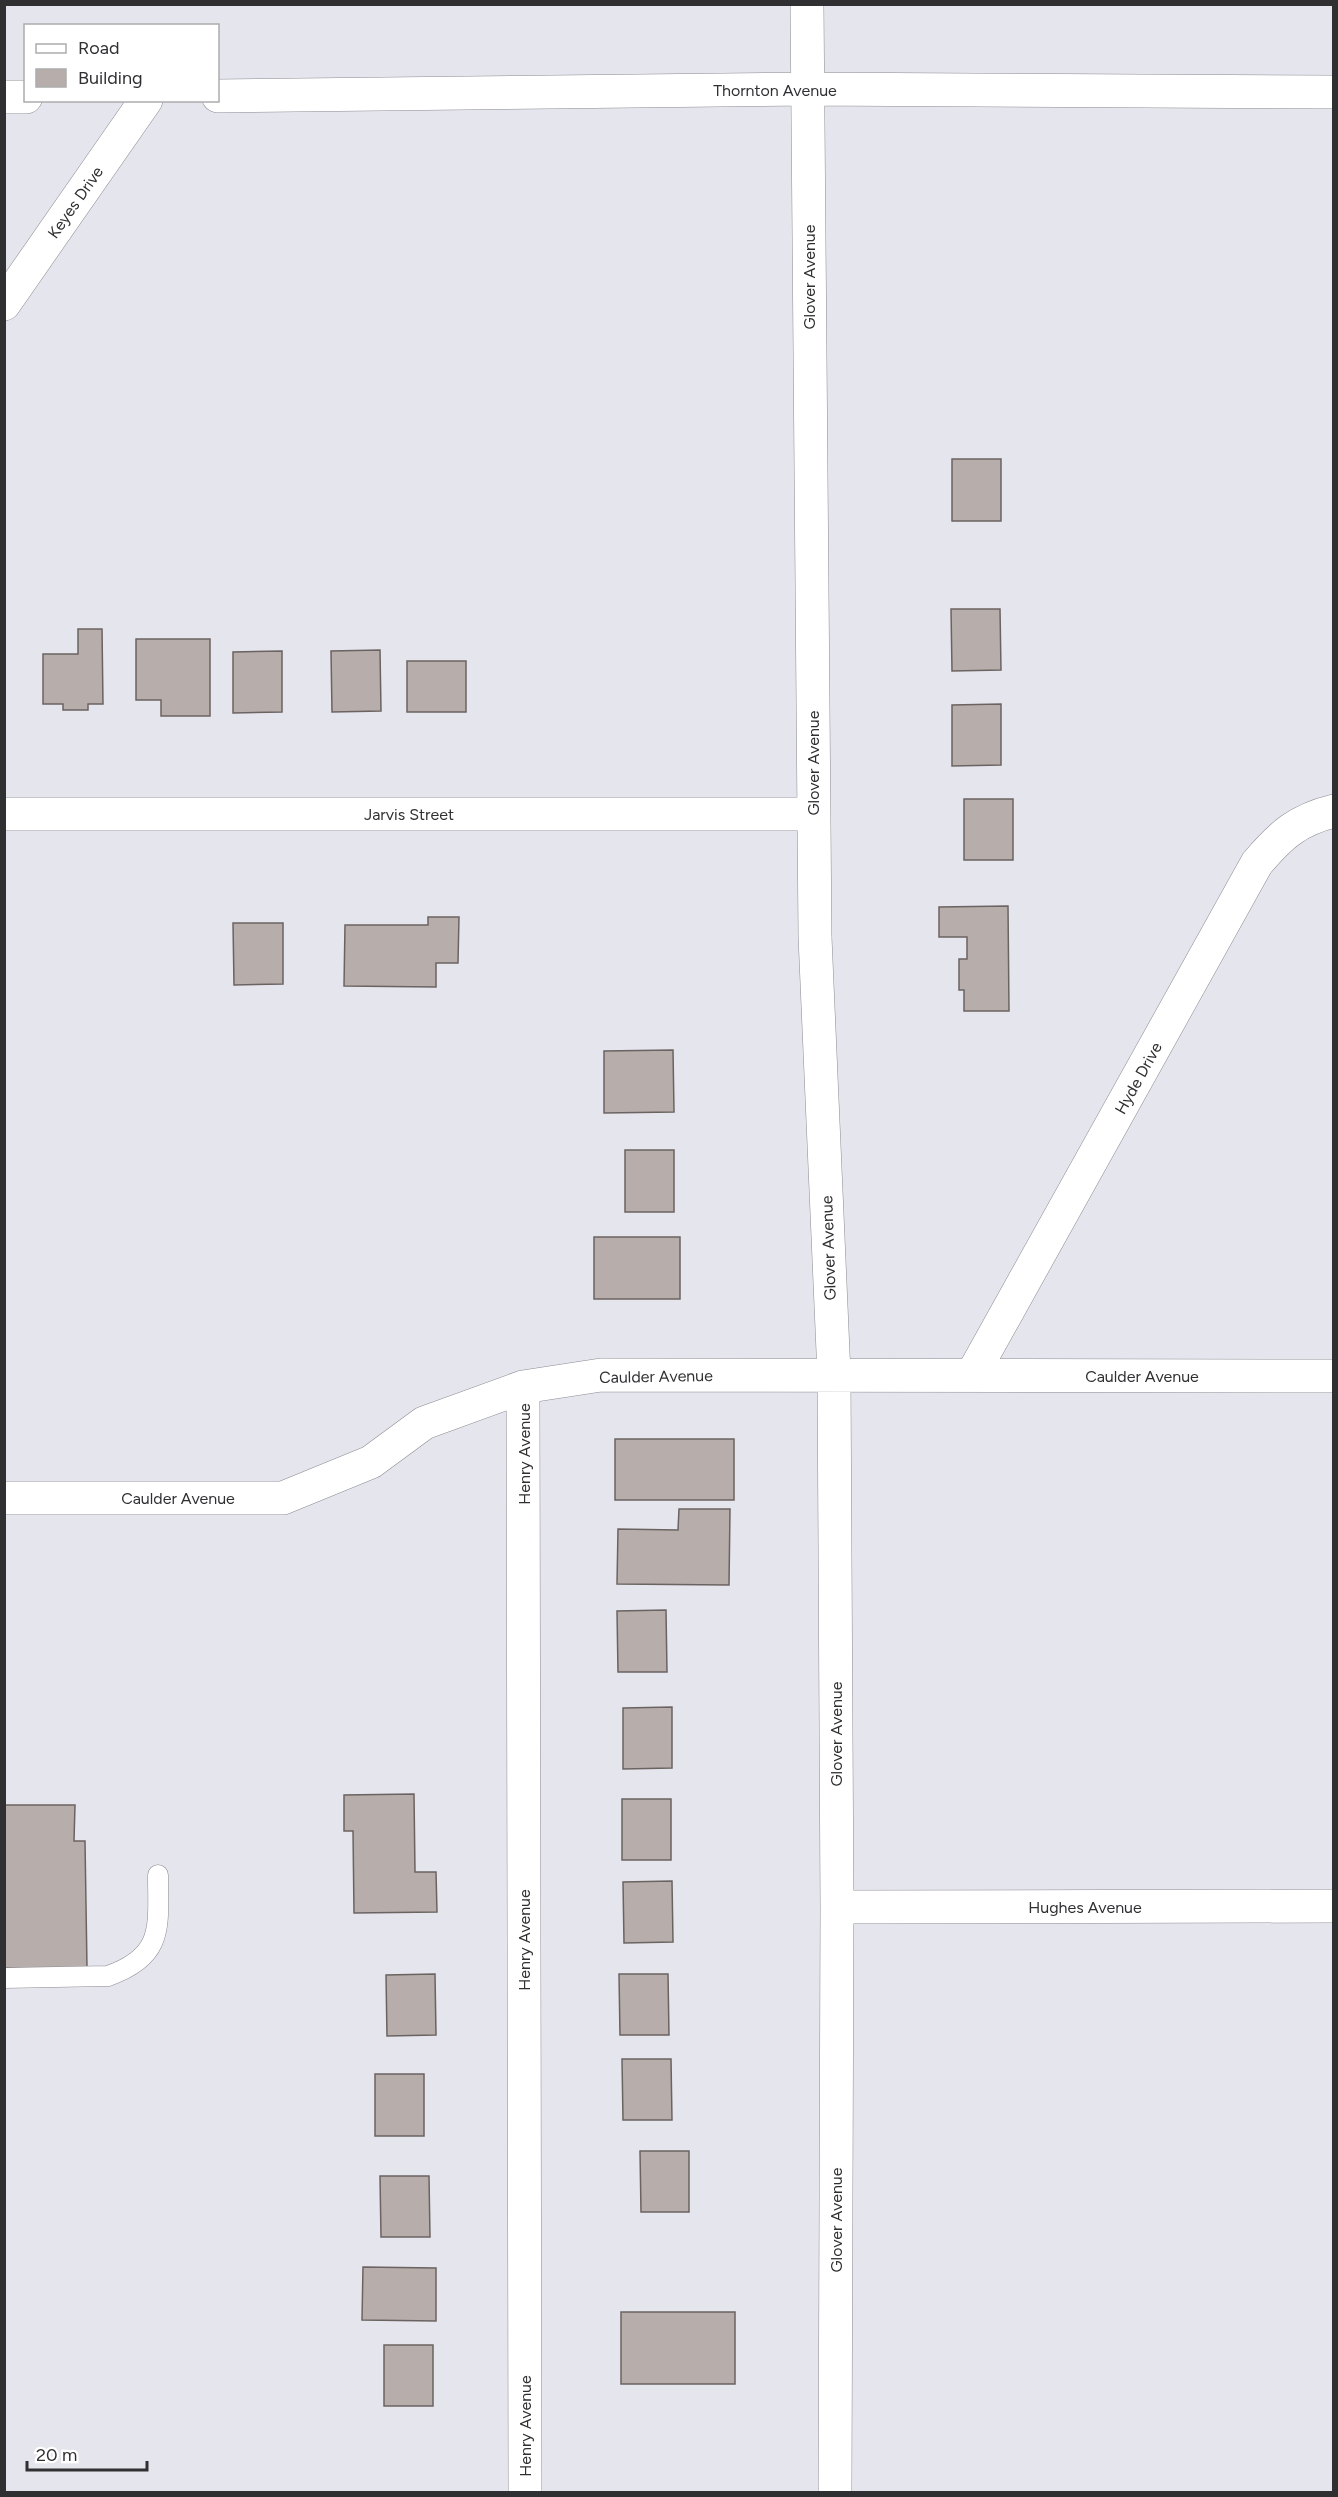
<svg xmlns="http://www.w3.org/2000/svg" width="1338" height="2497" viewBox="0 0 1338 2497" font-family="Figtree,sans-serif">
<rect width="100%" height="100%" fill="#e5e5ed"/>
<path fill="#b7aeab" stroke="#6b6361" stroke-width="1.5" d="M952,459H1001V521H952Z
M951,609H1000L1001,670L952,671Z
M78,629H102L103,704H88V710H63V704H43V654H78Z
M136,639H210V716H161V700H136Z
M380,650L381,711L332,712L331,651Z
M282,651V712L233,713V652Z
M407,661H466V712H407Z
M1001,704V765L952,766V705Z
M964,799H1013V860H964Z
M1008,906L1009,1011H964V990H959V959H967V937H939V907Z
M428,917H459L458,963H436V987L344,986L345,925H428Z
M233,923H283V984L234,985Z
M673,1050L674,1112L604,1113V1051Z
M625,1150H674V1212H625Z
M594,1237H680V1299H594Z
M615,1439H734V1500H615Z
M679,1509H730L729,1585L617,1584L618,1529L678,1530Z
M666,1610L667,1672H618L617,1611Z
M672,1707V1768L623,1769V1708Z
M414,1794L415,1872H436L437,1912L354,1913L353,1831H344V1795Z
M622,1799H671V1860H622Z
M4,1805H75L74,1841H85L87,1968H4Z
M672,1881L673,1942L624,1943L623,1882Z
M435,1974L436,2035L387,2036L386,1975Z
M619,1974H668L669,2035H620Z
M622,2059H671L672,2120H623Z
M375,2074H424V2136H375Z
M640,2151H689V2212H641Z
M380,2176H429L430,2237H381Z
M363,2267L436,2268V2321L362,2320Z
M621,2312H735V2384H621Z
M384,2345H433V2406H384Z"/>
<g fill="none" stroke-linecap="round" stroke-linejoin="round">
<defs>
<path id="lane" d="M4,1978L108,1976C165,1956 158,1926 158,1875"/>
<path id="street" d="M807,4L815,937L834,1375L837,1907L835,2492
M218,96L808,89L1334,92
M4,97H26
M4,304L146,100
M4,814H814
M972,1375L1257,863C1281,835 1297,820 1334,811
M523,1387L525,2492
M4,1498H283L371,1462L424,1423L523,1387L601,1375L1334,1376
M837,1907L1334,1906"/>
</defs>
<use href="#lane" stroke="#8c8b93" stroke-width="21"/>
<use href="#street" stroke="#8c8b93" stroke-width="34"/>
<use href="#lane" stroke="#fff" stroke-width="20"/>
<use href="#street" stroke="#fff" stroke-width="33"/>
</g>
<g text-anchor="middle" stroke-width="6" stroke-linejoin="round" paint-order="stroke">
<g font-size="16" fill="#303033" stroke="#fff">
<text x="775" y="96">Thornton Avenue</text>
<text transform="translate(75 202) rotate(-55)" y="6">Keyes Drive</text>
<text transform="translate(809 277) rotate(-90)" y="6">Glover Avenue</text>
<text transform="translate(813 763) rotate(-90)" y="6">Glover Avenue</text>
<text x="409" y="820">Jarvis Street</text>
<text transform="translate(1138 1078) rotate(-61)" y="6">Hyde Drive</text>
<text transform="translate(828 1248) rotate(-92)" y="6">Glover Avenue</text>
<text transform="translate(656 1376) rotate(-1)" y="6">Caulder Avenue</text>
<text x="1142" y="1382">Caulder Avenue</text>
<text transform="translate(524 1454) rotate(-90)" y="6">Henry Avenue</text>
<text x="178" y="1504">Caulder Avenue</text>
<text transform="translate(836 1734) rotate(-90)" y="6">Glover Avenue</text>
<text x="1085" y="1913">Hughes Avenue</text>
<text transform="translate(524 1940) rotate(-90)" y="6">Henry Avenue</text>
<text transform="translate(836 2220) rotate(-90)" y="6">Glover Avenue</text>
<text transform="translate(525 2426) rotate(-90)" y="6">Henry Avenue</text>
</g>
</g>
<rect width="1338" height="2497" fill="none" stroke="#303033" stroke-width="12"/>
<rect x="24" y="24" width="195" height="78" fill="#ffffff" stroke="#acacad" stroke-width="1.5"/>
<rect x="36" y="44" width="30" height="9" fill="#ffffff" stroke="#acacad" stroke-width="1.5"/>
<text x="78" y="54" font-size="18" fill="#303033">Road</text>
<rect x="36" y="69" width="30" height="18" fill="#b7aeab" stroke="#acacad" stroke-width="1.5"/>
<text x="78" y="84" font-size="18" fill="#303033">Building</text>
<path d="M27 2461v9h120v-9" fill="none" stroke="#303033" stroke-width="3"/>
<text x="36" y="2461" font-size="18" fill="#303033" stroke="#ffffff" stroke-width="4.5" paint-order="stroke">20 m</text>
</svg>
